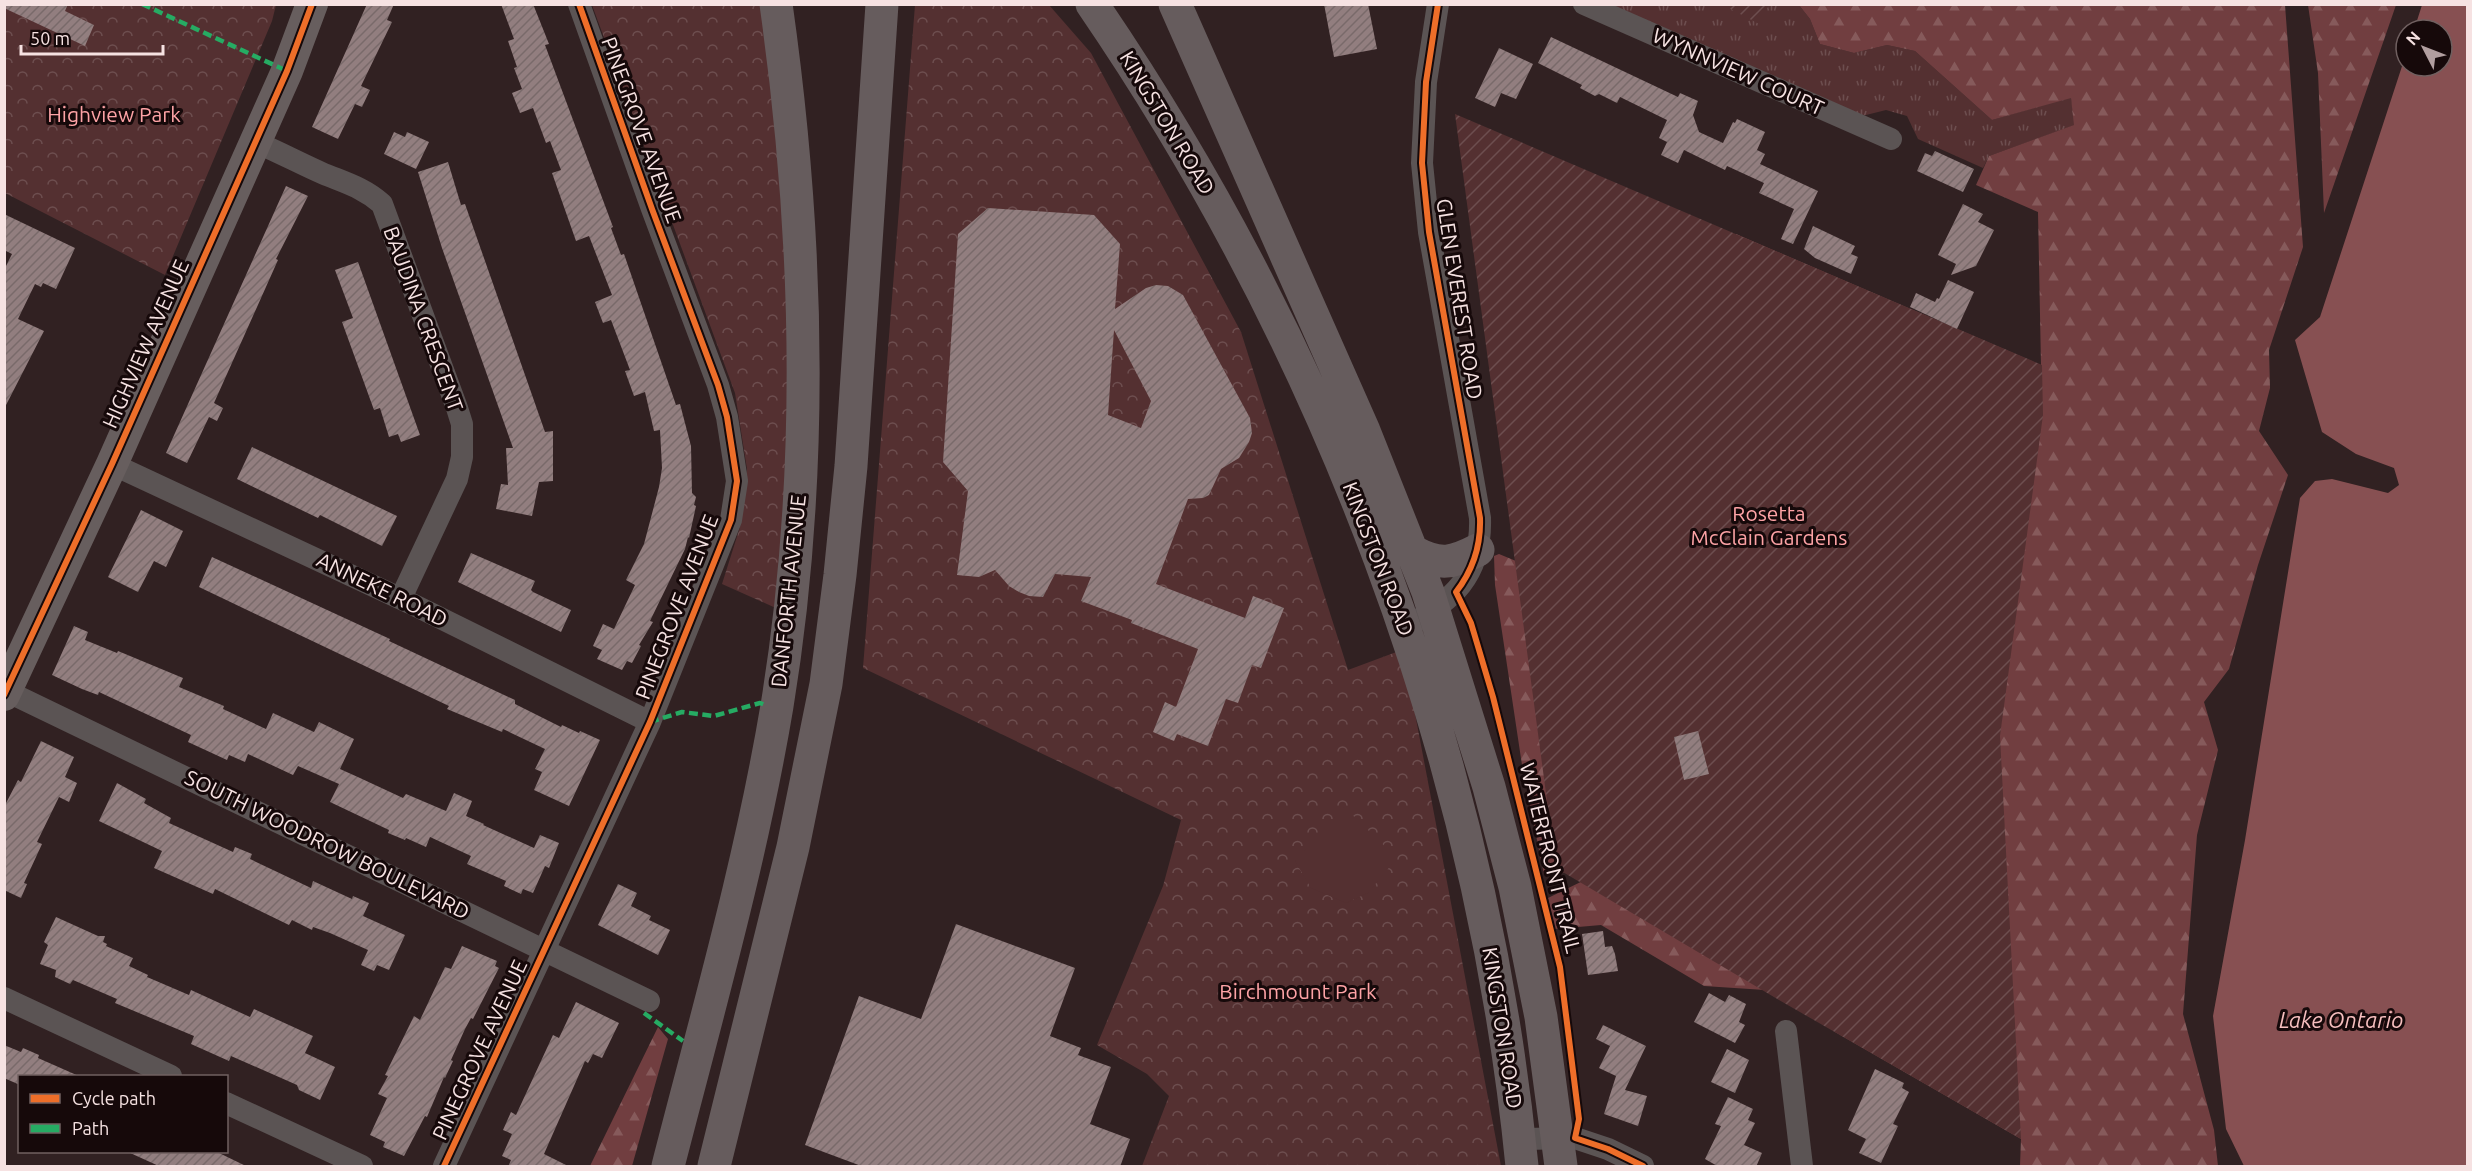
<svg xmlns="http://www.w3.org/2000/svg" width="2472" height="1171" viewBox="0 0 2472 1171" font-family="Ubuntu,sans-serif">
<defs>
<pattern id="grass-tufts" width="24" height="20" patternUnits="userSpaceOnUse" patternTransform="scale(1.5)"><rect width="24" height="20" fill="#543031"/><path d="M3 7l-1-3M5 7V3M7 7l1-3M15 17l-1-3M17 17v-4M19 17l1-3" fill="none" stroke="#6d4e4f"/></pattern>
<pattern id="forest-firs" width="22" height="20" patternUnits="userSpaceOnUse" patternTransform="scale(1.5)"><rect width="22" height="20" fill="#713e40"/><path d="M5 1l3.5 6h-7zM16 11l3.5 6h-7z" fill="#865a5b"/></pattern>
<pattern id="park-crowns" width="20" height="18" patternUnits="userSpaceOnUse" patternTransform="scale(1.5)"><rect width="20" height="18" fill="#543031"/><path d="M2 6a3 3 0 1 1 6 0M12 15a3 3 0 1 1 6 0" fill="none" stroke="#6d4e4f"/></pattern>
<pattern id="garden-furrows" width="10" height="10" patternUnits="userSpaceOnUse" patternTransform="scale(1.5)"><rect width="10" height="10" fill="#543031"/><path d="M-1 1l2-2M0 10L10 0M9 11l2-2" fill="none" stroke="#6d4e4f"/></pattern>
<pattern id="building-hatch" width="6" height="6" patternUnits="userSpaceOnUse" patternTransform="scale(1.5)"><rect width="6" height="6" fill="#927e7f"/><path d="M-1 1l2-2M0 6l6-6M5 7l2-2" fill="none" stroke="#796a6a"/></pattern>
</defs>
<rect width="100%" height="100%" fill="#312122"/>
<path fill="url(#grass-tufts)" d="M1607,5H1799L1810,19L1820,44L1854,53L1887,45L1915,51L1992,120L2071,97L2075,125L1989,156L1983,168L1918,139L1907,116L1886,110L1854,118Z"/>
<path fill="url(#forest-firs)" d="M1799,5H2285L2303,247L2269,350L2270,388L2259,431L2288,475L2258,565L2229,669L2204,702L2218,750L2197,835L2183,1014L2214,1130L2218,1166H2020L2021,1139L1835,1032L1736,234L2041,365L2038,212L1976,185L1989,156L2074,125L2071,98L1992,120L1915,51L1887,45L1854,53L1820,44L1810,19Z
M2308,5H2396L2324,213L2318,73Z
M1499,554L1516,561L1592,855L1561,874L1544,875L1522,765L1495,585L1494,556Z
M1599,873L1765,990L1704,986L1601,925L1555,929L1548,898Z
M658,1027L668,1039L632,1166H590Z"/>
<path fill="url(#park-crowns)" d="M4,5H276L272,21L165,275L5,193Z
M592,5H763L776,100L792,359L778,609L722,584L740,527L747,469L735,393Z
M915,5H1049L1091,53L1241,332L1348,670L1399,651L1409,682L1501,1166H1142L1169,1096L1147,1074L1097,1045L1163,886L1181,820L863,668Z"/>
<path fill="url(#garden-furrows)" d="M1723,5H1769L1759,24Z
M1455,114L2042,365L2043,415L2000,736L2021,1139L1779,1000L1556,868Z"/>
<path fill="#543031" d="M1344,807L1397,858L1368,893L1346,903L1311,888L1295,861Z"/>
<path fill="#875052" d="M2422,5H2468L2467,1166H2244L2226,1129L2213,1016L2245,840L2300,498L2315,481L2332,479L2388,493L2399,485L2394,468L2356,454L2322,432L2295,340L2320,317L2406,54V66H2442V30H2414Z"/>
<path fill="url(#building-hatch)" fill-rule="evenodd" d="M4,4H68L65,11L94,25L85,46L4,8Z
M367,4H394L387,20L392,22L361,86L370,90L362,107L355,104L338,139L312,127Z
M501,4H533L549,44L545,45L613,227L611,228L621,255L624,254L676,405L680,404L691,446L692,493L696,497L694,505L696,506L689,538L688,537L685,549L650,621L653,622L639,645L641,646L632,663L627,661L622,670L597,659L602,650L593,646L603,624L614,629L635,585L626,580L644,544L659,487L662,468L660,430L654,431L645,392L634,396L625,371L630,370L611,320L603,323L595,302L612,295L589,236L576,241L552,173L561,170L550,141L546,143L533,108L520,113L512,93L522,89L514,68L517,67L508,41L514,39Z
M1324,4H1368L1377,49L1334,57Z
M1551,37L1678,97L1680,93L1698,101L1693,115L1699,132L1723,143L1733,122L1735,123L1737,119L1765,132L1757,150L1765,154L1760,164L1818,191L1793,244L1781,239L1794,209L1759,193L1764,183L1727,166L1725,170L1684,150L1678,163L1661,155L1667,142L1659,138L1667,120L1620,97L1617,103L1599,94L1595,96L1580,88L1582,85L1538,63Z
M1499,48L1533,64L1516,99L1501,93L1495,107L1475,98Z
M394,132L405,137L407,132L429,142L416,169L384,154Z
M1935,151L1974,169L1963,192L1917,171L1925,153L1932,156Z
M448,162L461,205L465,204L545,432L553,431V481L539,482L532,516L496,509L501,484L508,485L506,448H513L442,248L418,172Z
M286,186L308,196L276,259L278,260L214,403L223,408L217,421L209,417L187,463L166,453Z
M1963,204L1983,214L1978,222L1994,230L1976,266L1951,275L1956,264L1938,255Z
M988,208L1094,215L1120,244L1115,309L1146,288L1156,285L1168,286L1183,295L1250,418L1252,433L1249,442L1239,458L1221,469L1209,495L1203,498L1188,499L1156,584L1245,618L1253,596L1284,608L1261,668L1252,665L1238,703L1226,699L1208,746L1177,734L1174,741L1153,732L1165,702L1176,707L1198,649L1131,623L1132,620L1081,601L1091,577L1055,574L1043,597L1029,596L1019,592L1009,586L995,570L979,577L957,575L968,491L943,462L958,234ZM1114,330L1151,401L1141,428L1108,415Z
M4,214L75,248L56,289L43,283L41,287L35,284L18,319L44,331L4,409V270L12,254L4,250Z
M1813,226L1855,246L1851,254L1858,257L1851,274L1815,258L1804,249Z
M358,262L420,435L401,442L398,434L389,437L380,408L374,410L342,322L353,318L335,270Z
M1948,280L1974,292L1957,329L1910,307L1916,293L1935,302L1937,298L1939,299Z
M252,447L397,516L382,546L320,515L318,518L237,479Z
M141,510L183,531L166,567L154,561L138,592L108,577Z
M471,553L535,581L531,590L533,592L571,610L561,632L458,582Z
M212,557L390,639L389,641L515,700V704L561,727L562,725L579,733L580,731L600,740L569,806L534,790L542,772L535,769L545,749L503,729L502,732L447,709L449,706L199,587Z
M74,626L88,632L85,640L117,653L118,651L183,678L179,687L224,706L223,709L266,729L273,713L314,732L319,722L354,739L340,769L360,778L403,798L406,794L446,811L454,793L472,801L466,816L484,824L483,825L534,848L540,835L559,843L549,868L545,866L533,893L523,889L521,894L504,886L506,881L467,864L471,856L430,837L426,847L406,838L405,840L388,833L389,830L330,802L339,784L298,766L293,775L248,754L245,762L229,755L227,760L188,742L191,735L99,692L98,695L82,689L52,675Z
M1698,731L1709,774L1684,780L1674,737Z
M41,741L74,757L65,777L77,783L69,802L59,797L37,842L42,844L24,883L27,884L21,898L4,890V807L18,780L21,782Z
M117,783L146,799L144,803L171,818L169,823L233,852L235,847L252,854L250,859L311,888L313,881L352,899L353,896L369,903L363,916L405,935L389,970L377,965L374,971L361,965L368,950L330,933L313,927L312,930L292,920L289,925L215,889L213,894L154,868L162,851L99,821Z
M618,884L637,893L631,906L651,916L649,920L670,930L658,955L598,925Z
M56,917L98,936H105L103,942L107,944L106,946L133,958L129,966L148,975L147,977L189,995L191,990L250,1017L254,1009L313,1036L305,1053L335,1067L320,1100L299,1090L297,1085L231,1056L229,1061L191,1044L194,1036L115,1003L117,999L73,980L70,984L55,977L56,970L40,964L48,945L44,942Z
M956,924L1075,968L1050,1036L1081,1048L1078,1055L1111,1067L1090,1124L1130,1139L1120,1167H864L805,1145L859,996L921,1019Z
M1603,931L1605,947L1612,946L1615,954L1618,971L1588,975L1582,934Z
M462,946L497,961L495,966L499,968L473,1019L471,1018L465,1029L451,1060L453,1061L445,1078L444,1077L427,1117L425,1116L404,1156L383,1147L385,1142L370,1135L387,1098L378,1094L388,1076L385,1075L414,1016L420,1020L445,967L451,969Z
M1709,993L1725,1002L1729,995L1746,1004L1739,1022L1745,1025L1735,1043L1694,1022Z
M576,1002L619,1023L602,1058L593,1054L588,1063L585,1061L544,1154L570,1167H508L511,1160L502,1156L512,1134L503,1130L511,1112L516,1115L553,1035L559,1038Z
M1603,1025L1646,1046L1625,1090L1647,1096L1638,1126L1604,1114L1616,1076L1599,1068L1610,1046L1596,1039Z
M4,1045L21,1052L23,1048L39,1055L38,1058L81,1077H20V1085L4,1078Z
M1727,1049L1749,1060L1735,1093L1711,1082Z
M1875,1069L1904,1083L1902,1088L1909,1092L1893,1124L1898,1126L1881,1163L1859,1153L1866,1139L1848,1130Z
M1728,1097L1753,1109L1748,1120L1755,1123L1744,1145L1762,1153L1756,1167H1719L1705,1159L1721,1126L1715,1124Z
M128,1152H217L248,1167H161Z"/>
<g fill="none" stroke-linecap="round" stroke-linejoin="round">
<path stroke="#5b5454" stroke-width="22" d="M1584,4L1891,139
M255,142C279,152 301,164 324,174C346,183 364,188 382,204L457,408L462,424V457L457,479L401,598
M112,464L410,603L650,722
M1406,627C1452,601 1482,576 1480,518L1429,232L1422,163L1426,82L1438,4
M4,690L649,1001
M4,998L171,1076
M1786,1031L1802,1166
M226,1103L362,1166
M1520,1139L1575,1138L1608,1149L1643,1166
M444,1166L650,722L731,520L737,481L727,417L718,385L652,209L579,4"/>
<path stroke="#675e5e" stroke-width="32" d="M4,695L112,464L287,71L312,4"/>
<path stroke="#665c5d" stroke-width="33" d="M1092,4C1327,348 1481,752 1522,1166
M1175,4L1364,431L1428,592L1489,787L1515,887L1541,1017L1561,1166
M1414,552C1440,566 1453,563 1478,550
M668,1166C707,1014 751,861 777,706C815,474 809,237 776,4
M714,1166L793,847L826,684L840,575L851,466L882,4"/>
<path stroke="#26ab63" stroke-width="4.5" stroke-dasharray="9 4.5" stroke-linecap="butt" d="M142,4L287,71
M650,722L682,712L714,716L760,703L765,705
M644,1013L683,1041"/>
<defs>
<path id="cycleway" d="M1438,4L1426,82L1422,163L1429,232L1480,518C1481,546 1473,570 1456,592L1471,623L1493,697L1560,967L1579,1119L1575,1138L1608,1149L1643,1166
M4,695L112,464L287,71L312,4
M444,1166L650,722L731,520L737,481L727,417L718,385L652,209L579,4"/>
</defs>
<use href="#cycleway" stroke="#16090a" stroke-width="10"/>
<use href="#cycleway" stroke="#ee6e29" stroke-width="6"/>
</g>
<g text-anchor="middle" stroke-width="6" stroke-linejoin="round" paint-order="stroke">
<g font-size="21" fill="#f6e2e2" stroke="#16090a">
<text transform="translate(1738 72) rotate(24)" y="7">WYNNVIEW COURT</text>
<text transform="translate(1167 123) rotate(59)" y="7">KINGSTON ROAD</text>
<text transform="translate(641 130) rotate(70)" y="7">PINEGROVE AVENUE</text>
<text transform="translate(1459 299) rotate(81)" y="7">GLEN EVEREST ROAD</text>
<text transform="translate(423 319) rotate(70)" y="7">BAUDINA CRESCENT</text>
<text transform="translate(146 344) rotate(-66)" y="7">HIGHVIEW AVENUE</text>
<text transform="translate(1378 559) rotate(69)" y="7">KINGSTON ROAD</text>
<text transform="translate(382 590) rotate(26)" y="7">ANNEKE ROAD</text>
<text transform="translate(789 591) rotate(-84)" y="7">DANFORTH AVENUE</text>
<text transform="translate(677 607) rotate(-69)" y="7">PINEGROVE AVENUE</text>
<text transform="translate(327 845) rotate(26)" y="7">SOUTH WOODROW BOULEVARD</text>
<text transform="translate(1550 858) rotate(76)" y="7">WATERFRONT TRAIL</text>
<text transform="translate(1502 1028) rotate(81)" y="7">KINGSTON ROAD</text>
<text transform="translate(480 1050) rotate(-65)" y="7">PINEGROVE AVENUE</text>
</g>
<g font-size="21" fill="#fea3a6" stroke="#16090a">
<text x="114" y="122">Highview Park</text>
<text x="1769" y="521">Rosetta<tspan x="1769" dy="24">McClain Gardens</tspan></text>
<text x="1298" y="999">Birchmount Park</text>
</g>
<g font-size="22" font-style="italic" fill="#f6bebe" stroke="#16090a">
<text x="2341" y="1028">Lake Ontario</text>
</g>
</g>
<rect width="2472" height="1171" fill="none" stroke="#f6e2e2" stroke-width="12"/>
<rect x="18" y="1075" width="210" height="78" fill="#16090a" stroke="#706060" stroke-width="1.5"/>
<rect x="30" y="1094" width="30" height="9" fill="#ee6e29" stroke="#706060" stroke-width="1.5"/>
<text x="72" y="1105" font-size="18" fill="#f6e2e2">Cycle path</text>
<rect x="30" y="1124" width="30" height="9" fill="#26ab63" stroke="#706060" stroke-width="1.5"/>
<text x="72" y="1135" font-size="18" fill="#f6e2e2">Path</text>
<g transform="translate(2424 48) rotate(312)"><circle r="28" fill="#16090a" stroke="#706060" stroke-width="1.5"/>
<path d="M0-4.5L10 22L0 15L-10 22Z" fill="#b19e9f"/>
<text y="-9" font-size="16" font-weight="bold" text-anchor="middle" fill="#f6e2e2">N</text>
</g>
<path d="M21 45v9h142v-9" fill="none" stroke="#f6e2e2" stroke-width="3"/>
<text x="30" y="45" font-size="18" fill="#f6e2e2" stroke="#16090a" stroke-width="4.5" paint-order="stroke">50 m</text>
</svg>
